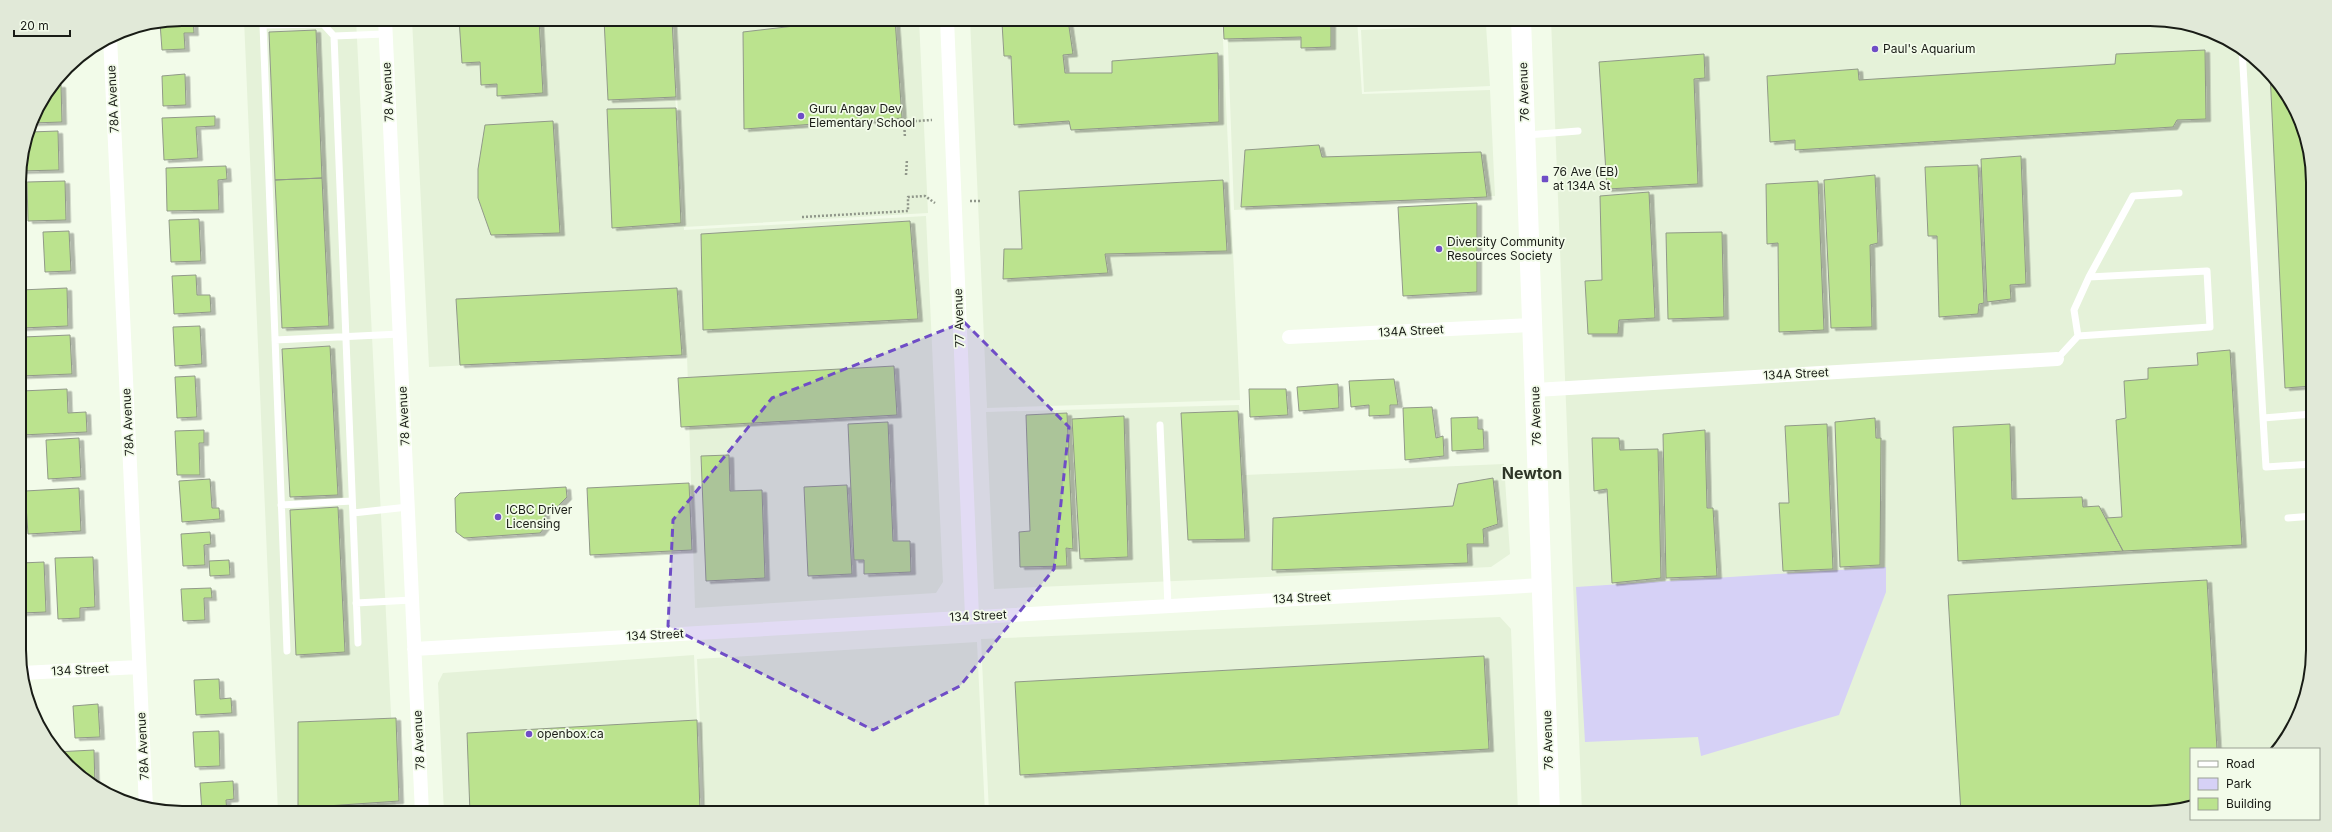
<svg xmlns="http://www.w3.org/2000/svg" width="2332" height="832" viewBox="0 0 2332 832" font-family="Inter,sans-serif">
<defs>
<filter id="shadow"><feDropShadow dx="4.5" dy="2.5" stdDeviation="0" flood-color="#0004"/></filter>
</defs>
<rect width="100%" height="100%" fill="#f2fbe9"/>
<path fill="#e5f2d9" d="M244,19H356L396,813H278Z
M412,19H670L684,230L926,216L943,582L936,593L695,608L687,355L429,367Z
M673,19H919L928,213L684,227Z
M970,19H1222L1240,400L987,408Z
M1227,19H1357L1362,94L1490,90L1495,196L1234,210Z
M1551,19H2150L2202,28L2240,46L2273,75L2296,110L2312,161L2313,650L2304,702L2279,749H2191L2160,813H1582Z
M1486,25L1490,86L1364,92L1361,30Z
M1239,405L1245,475L1504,464L1510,554L1491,567L994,589L986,412Z
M1500,617L1511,629L1518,813H989L981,639Z
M977,642L985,813H704L697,659Z
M694,655L701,813H444L438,683L443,673Z"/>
<path fill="#d6d1f6" d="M1886,567V592L1839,715L1701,756L1698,737L1585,742L1576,587Z"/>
<path fill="#bbe38e" stroke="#919989" filter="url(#shadow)" d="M182,19H193L194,33H184L185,49L162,50L160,23Z
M459,19H539L543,93L497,96V84L481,85L480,62L462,63Z
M604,19H672L676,97L608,100Z
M854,19H895L902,118L744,129L743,32Z
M1223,19H1331V47L1301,48V37L1224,39Z
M1068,20L1073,54L1063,55L1065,73H1112V61L1218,53L1219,122L1071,130L1069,121L1014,125L1011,56H1004L1002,23Z
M316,30L322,178L275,180L269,32Z
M2205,50L2206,119L2177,120L2173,127L1795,150V140L1770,142L1767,76L1858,69L1859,80L2115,64L2116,54Z
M1704,54L1705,78L1694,79L1698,184L1607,189L1599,62Z
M2270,72L2296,110L2312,160V386L2285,388Z
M185,74L186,105L163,106L162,76Z
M55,85H61L62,122L32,123L36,110Z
M676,108L681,223L612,228L607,109Z
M215,116V126L196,127L198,158L164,160L162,118Z
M553,121L560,233L491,235L478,198V169L485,125Z
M58,131L59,170L20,171L30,132Z
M1319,145L1322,157L1481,152L1487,197L1241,207L1245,150Z
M2021,156L2026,284L2010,285L2011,299L1987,302L1981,159Z
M1978,165L1984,303L1979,304L1978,314L1939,317L1937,236H1928L1925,167Z
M226,166L227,179L218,180L219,210L167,211L166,168Z
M1875,175L1878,243L1870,245L1872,327L1831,328L1824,180Z
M322,178L329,326L282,328L275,180Z
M1223,180L1227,251L1105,254L1108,273L1003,279L1004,249H1022L1019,191Z
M65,181L66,220L28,221L27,182Z
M1818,181L1824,330L1779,332L1778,243L1767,244L1766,184Z
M1649,192L1655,318L1619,320L1618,334H1588L1585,281L1602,280L1600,196Z
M1477,203V292L1403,296L1398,207Z
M199,219L201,261L171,262L169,220Z
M910,221L918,319L703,330L701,234Z
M69,231L71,271L45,272L43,232Z
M1722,232L1724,317L1668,319L1666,233Z
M196,275L197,295H210L211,312L174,314L172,276Z
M67,288L68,326L22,328L20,290Z
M677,288L682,355L460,365L456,299Z
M200,326L202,364L175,366L173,327Z
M70,335L72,374L20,376V356H23V337Z
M330,346L338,495L290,497L282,349Z
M2230,350L2242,545L2123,551L2106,518L2122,517L2116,420L2126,418L2124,381L2148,379V368L2198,365L2197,353Z
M894,366L897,415L681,427L678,378Z
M195,376L197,417L177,418L175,377Z
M1394,379L1398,405H1390V415L1369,416V405L1351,407L1349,381Z
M1338,384L1339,408L1299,411L1297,387Z
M67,389L68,413L86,412L87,432L21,435V391Z
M1249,389H1286L1288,415L1250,417Z
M1432,407L1436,438L1443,436L1444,456L1405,460L1403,408Z
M1238,411L1245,539L1188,540L1181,413Z
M1067,413L1073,549L1066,548L1067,566L1020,567L1019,532L1030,531L1026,415Z
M1124,416L1128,557L1080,559L1072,419Z
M1478,417V429H1483L1484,449L1452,451L1451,418Z
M1875,418L1876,438H1881L1880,565L1840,567L1835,422Z
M888,422L893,541H910L911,572L864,574V560H854L848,424Z
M1827,424L1833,569L1783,571L1779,503H1789L1785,426Z
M2010,424L2012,499L2082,497L2083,507L2099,506L2123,551L1958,561L1953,427Z
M204,430V443H199L200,475H177L175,431Z
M1705,430L1707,508H1713L1717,576L1666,578L1663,434Z
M79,438L81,477L48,479L46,440Z
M1592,438H1619L1620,450L1658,449L1661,578L1612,583L1607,489L1594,491Z
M729,455L730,491L762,490L765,578L706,581L701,456Z
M1493,478L1498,524L1483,529L1484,544H1467L1468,563L1272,570L1273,518L1453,506L1458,484Z
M210,479L212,508H219L220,519L182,522L179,481Z
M689,483L692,550L590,555L587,488Z
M847,485L852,574L808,576L804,487Z
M566,487L567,497L557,507H545V527L540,533L464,538L456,532L455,498L460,493Z
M79,488L81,531L28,534L25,491Z
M338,507L345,652L296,655L290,510Z
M210,532L211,544L204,545L205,565L183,566L181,534Z
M93,557L95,607L80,608V618L58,619L55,558Z
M229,560L230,575L210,576L209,561Z
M44,562L46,612L22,613L21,563Z
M2207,580L2217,749H2191V807L2160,813H1961L1948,595Z
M211,588L212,598H204L205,620L183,621L181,589Z
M1484,656L1489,749L1020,775L1015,682Z
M219,679L220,699L231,698L232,713L196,715L194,680Z
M98,704L100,737L75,738L73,706Z
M396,718L399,801L298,808V722Z
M697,720L700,813H470L467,733Z
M219,731L220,766L195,767L193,732Z
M94,750L95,787L59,757L55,752Z
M233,781L234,799L226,800L227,813H202L200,783Z"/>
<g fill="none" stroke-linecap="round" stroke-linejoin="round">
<path stroke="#90978a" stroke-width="2.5" stroke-dasharray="2 2" stroke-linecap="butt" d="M700,20L708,19
M904,122L905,138
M827,127L932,120
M906,175L907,159
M970,201H981
M802,217L908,211V197L925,196L935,203"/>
<path stroke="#fff" stroke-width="7" d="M2242,48L2263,418L2312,414
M1527,135L1578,131
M2089,277L2133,196L2179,193
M275,340L400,334
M2057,359L2078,336L2210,327L2207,271L2089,277L2074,310L2078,336
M2263,418L2266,467L2312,464
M1160,425L1168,606
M281,505L352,501
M353,513L408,507
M2288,518L2313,516
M356,603L412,600
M358,643L334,36L385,34
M287,651L263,25L323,24L334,36"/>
<path stroke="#fff" stroke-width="14" d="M385,19L422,813
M947,19L972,616
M110,37L146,807
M1289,337L1532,325
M1535,390L2057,359
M414,649L1542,585
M22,673L139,667"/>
<path stroke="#fff" stroke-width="20" d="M1521,19L1550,813"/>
</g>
<path fill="#6f4dc6" fill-opacity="0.2" stroke="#6f4dc6" stroke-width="3" stroke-dasharray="8 5" stroke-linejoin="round" d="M964,322L1069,427L1054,569L960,686L873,730L668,626L673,520L772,398Z"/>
<g fill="#6f4dc6" stroke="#f2fbe9" stroke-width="1.5">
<circle cx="1875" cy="49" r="4"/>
<circle cx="801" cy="116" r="4"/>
<rect x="1541" y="175" width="8" height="8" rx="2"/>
<circle cx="1439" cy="249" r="4"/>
<circle cx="498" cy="517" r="4"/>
<circle cx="529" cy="734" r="4"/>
</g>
<g text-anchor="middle" stroke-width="3.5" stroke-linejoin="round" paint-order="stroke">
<g font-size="12" fill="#191c16" stroke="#f2fbe9" text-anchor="start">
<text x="1883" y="53">Paul's Aquarium</text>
<text x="809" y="113">Guru Angav Dev<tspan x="809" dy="14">Elementary School</tspan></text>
<text x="1553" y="176">76 Ave (EB)<tspan x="1553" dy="14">at 134A St</tspan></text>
<text x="1447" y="246">Diversity Community<tspan x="1447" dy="14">Resources Society</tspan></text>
<text x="506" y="514">ICBC Driver<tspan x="506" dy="14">Licensing</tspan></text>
<text x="537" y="738">openbox.ca</text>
</g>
<g font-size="12" fill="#191c16" stroke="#f2fbe9">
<text transform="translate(388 92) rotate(-93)" y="4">78 Avenue</text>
<text transform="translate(1524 92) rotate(-92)" y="4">76 Avenue</text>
<text transform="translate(113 99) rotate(-93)" y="4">78A Avenue</text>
<text transform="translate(959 318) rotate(-92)" y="4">77 Avenue</text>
<text transform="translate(1411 331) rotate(-3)" y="4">134A Street</text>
<text transform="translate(1796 374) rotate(-3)" y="4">134A Street</text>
<text transform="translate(404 416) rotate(-93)" y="4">78 Avenue</text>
<text transform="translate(1536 416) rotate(-92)" y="4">76 Avenue</text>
<text transform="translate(128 422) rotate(-93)" y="4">78A Avenue</text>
<text transform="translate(1302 598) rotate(-3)" y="4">134 Street</text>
<text transform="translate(978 616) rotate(-3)" y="4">134 Street</text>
<text transform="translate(655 635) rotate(-3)" y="4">134 Street</text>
<text transform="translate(80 670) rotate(-3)" y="4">134 Street</text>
<text transform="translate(419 740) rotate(-93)" y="4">78 Avenue</text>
<text transform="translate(1548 740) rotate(-92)" y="4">76 Avenue</text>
<text transform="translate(143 746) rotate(-93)" y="4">78A Avenue</text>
</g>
<g font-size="16" font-weight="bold" fill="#2f3628" stroke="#f2fbe9">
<text x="1532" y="479">Newton</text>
</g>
</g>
<path d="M0 0H2332V832H0ZM182 26H2150A156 156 0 0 1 2306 182V650A156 156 0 0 1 2150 806H182A156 156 0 0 1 26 650V182A156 156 0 0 1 182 26Z" fill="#e1e9d8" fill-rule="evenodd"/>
<path fill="none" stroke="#191c16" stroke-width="2" d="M182 26H2150A156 156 0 0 1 2306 182V650A156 156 0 0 1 2150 806H182A156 156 0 0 1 26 650V182A156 156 0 0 1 182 26Z"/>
<rect x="2190" y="748" width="130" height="72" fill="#f2fbe9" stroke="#9ba295"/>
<rect x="2198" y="761" width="20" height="6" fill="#ffffff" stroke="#9ba295"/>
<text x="2226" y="768" font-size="12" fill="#191c16">Road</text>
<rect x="2198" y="778" width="20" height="12" fill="#d6d1f6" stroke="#9ba295"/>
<text x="2226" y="788" font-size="12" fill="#191c16">Park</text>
<rect x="2198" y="798" width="20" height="12" fill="#bbe38e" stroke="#9ba295"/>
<text x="2226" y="808" font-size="12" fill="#191c16">Building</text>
<path d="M14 30v6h56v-6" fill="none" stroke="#191c16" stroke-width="2"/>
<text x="20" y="30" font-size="12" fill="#191c16" stroke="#f2fbe9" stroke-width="3" paint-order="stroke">20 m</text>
</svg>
